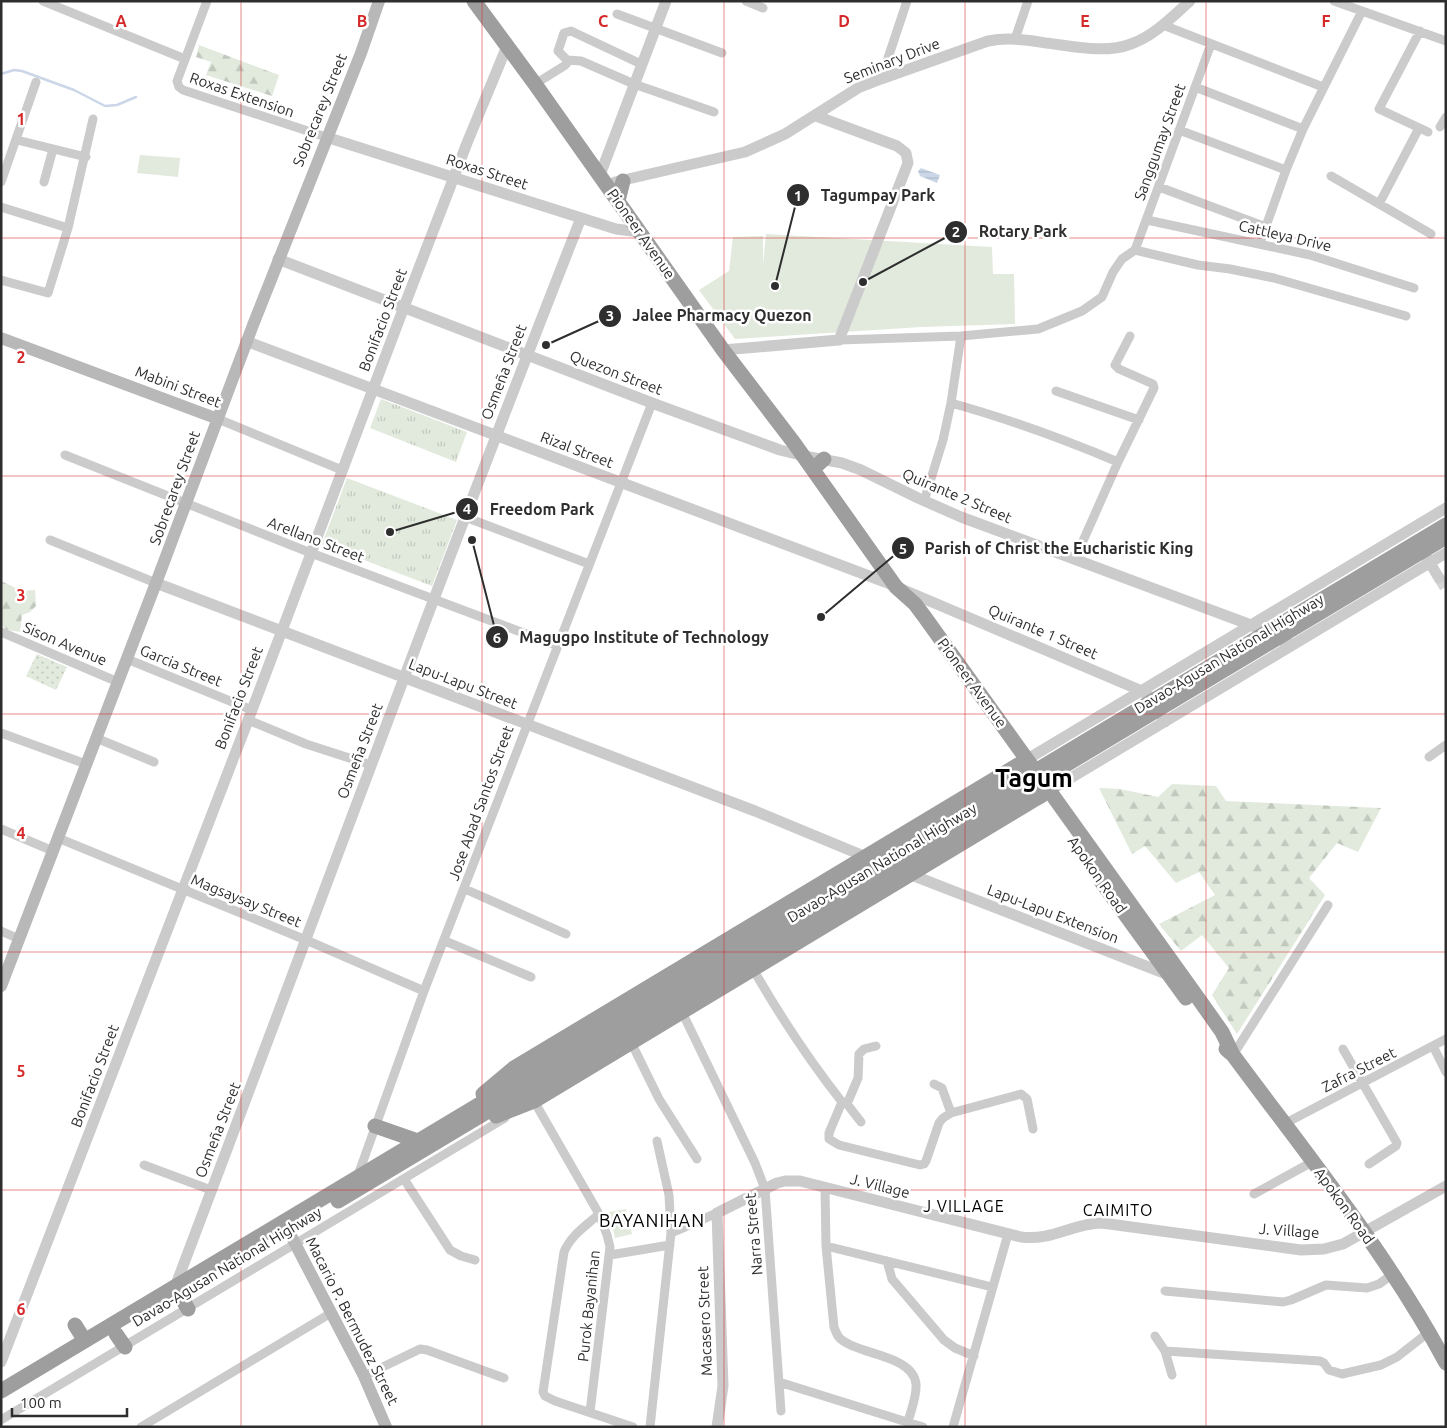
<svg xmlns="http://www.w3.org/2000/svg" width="1447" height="1428" viewBox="0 0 1447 1428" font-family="Ubuntu,sans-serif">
<defs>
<pattern id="grass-dots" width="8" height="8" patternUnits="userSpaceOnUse" patternTransform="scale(1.25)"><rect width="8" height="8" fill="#e1eadd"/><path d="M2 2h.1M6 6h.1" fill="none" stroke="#c1c9be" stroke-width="1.8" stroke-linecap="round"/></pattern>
<pattern id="forest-firs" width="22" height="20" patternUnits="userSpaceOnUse" patternTransform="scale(1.25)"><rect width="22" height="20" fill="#e1eadd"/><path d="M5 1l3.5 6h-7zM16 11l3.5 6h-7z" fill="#c1c9be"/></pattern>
<pattern id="park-tufts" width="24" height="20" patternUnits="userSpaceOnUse" patternTransform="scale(1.25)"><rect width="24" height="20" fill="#e1eadd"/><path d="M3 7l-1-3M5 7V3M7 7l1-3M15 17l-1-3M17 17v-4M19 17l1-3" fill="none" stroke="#c1c9be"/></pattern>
<pattern id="water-rules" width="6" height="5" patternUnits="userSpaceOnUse" patternTransform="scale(1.25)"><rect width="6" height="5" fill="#cbd6e8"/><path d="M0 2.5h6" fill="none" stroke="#afb8c7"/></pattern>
</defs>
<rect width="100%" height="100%" fill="#fff"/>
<path fill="url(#grass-dots)" d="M37,654L67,667L56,690L26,676Z"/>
<path fill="url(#forest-firs)" d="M199,45L279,75L272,96L206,75L211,62L196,57Z
M1,581L22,591L35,590L36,606L30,612L22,615L20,632L7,630L1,625Z
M1172,784L1216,786L1226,801L1381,808L1358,852L1337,843L1309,878L1325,895L1237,1034L1212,995L1229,968L1202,935L1181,951L1159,924L1215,895L1199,872L1176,883L1145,846L1132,854L1099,788L1120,789L1158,797Z"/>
<path fill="url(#park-tufts)" d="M381,399L467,432L456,462L370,428Z
M347,478L457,520L432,586L322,544Z"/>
<path fill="#e1eadd" d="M140,155L180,158L178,177L137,173Z
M766,234L992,247L993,274H1014L1015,324L921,327L735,339L699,290L729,271L733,237L763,236V264Z
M626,1209L632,1234L615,1238L609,1212Z"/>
<path fill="url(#water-rules)" d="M921,168L940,175L937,183L920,176L918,171Z"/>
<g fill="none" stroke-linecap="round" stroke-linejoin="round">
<path stroke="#cbd6e8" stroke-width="2.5" d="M1,74L14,70L22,71L74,90L105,106L117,105L136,97"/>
<path stroke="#d5d5d5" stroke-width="11" stroke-dasharray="11 5.5" stroke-linecap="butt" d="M1439,578L1446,589"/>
<path stroke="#cbcbcb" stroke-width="9" d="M43,1L185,59
M207,1L177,81L179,87L183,90L326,137
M746,1L763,8
M1334,1L1446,41
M617,14L722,53
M1163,25L1323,87
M1420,31L1379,109L1428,132
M1015,39L1028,1
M641,64L571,31L564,33L558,51L567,60L581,61L634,84L714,112
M881,79L907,1
M535,84L564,66L567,63V60
M1195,87L1303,129
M1440,127L1446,117
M1179,130L1286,170
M17,140L86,157
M1331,176L1431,234
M1,182L36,82
M44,182L53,149
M1159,187L1266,227
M1379,204L1419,128
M1,207L68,228
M1147,220L1310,255L1414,288
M1260,243L1286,170L1303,129L1362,11
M1135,250L1211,44
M1,280L48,293L68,228L93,119
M839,340L961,336L1038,329L1082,311L1102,297L1113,272L1122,259L1135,250L1198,265L1230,269L1274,278L1406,316
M1056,391L1139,420
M951,403C1009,419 1063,439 1118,462
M218,419L342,470
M65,455L311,553L558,646
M924,501L943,440L951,403L961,336
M465,517L589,564
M50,540L156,583
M1075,559L1118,462L1154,388L1153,384L1119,369L1115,365L1130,336
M1,632L118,682
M127,659L252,710
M248,720L306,744L371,765
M1,733L86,764
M96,738L154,762
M1429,757L1446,745
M1,829L53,851
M58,838L306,940L424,991
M465,889L566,934
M1,931L19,939
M445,941L531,977
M753,969C780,1016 809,1060 842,1102
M682,1012L755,1163L765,1189L781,1411
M631,1042L659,1099L697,1159
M1433,1046L1446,1072
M1343,1049L1397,1143L1396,1146L1369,1164
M1233,1055L1328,905
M934,1084L942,1088L951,1113
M532,1102L534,1101L599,1214L607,1235L610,1247L590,1412
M847,1104L858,1078L859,1054L864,1049L876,1046
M861,1122L847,1104L842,1102L829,1133V1139L839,1145L920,1165L924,1164L926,1161L939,1123L943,1118L951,1113L1021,1094L1027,1099L1033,1129
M1284,1124L1446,1039
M144,1165L211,1190
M357,1178L424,991L652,403
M404,1179L450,1250L461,1256L475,1260
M825,1188L826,1246L834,1327C836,1332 837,1337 842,1340C860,1355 913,1355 916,1384C917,1396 911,1410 908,1422
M1254,1194L1312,1162
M599,1214C586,1226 571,1235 564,1252L543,1392L545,1396L555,1401L633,1427
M671,1233L717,1213
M826,1246L992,1287
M610,1255L670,1245
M887,1261L892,1279L944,1340L955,1348L974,1356
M1165,1291L1283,1302L1291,1300L1326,1285L1367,1288L1379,1284L1393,1274
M1155,1336L1165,1351L1172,1375
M1165,1351L1320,1361L1324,1363L1329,1370L1342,1374L1381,1365L1397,1357L1429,1332
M364,1376L420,1349L427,1350L504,1378
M779,1382L923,1427
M1,1420L505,1118
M141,1427L331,1313
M650,1427L671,1233L669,1195L657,1141
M953,1427L1008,1234"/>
<path stroke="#cbcbcb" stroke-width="11" d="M326,137L616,229L640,232
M600,175L666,1
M615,182L745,152L785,134L858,88L881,79L988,41C1008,37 1026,40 1046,43C1073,46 1104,54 1131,44C1154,36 1172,17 1190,1
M278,259L652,403L780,450L804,456L842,463L861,470L918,498L961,517L1251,625L1292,645
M246,341L885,582L1142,691L1150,697L1165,722
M723,350L839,340L908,163L906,153L897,146L816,116
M1427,558L1439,578
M156,583L755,811L871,859
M1021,763L1446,508
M1044,794L1446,553
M904,872L1169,975
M176,1289L175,1287C310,931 441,573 581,218
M1,1362L252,710L407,299L467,143L507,46
M717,1427L723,1386L717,1213L777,1183L785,1181H800L1021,1237C1053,1241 1073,1223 1102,1223L1301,1250L1324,1249L1343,1244L1446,1186"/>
<path stroke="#b8b8b8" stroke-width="12" d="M1,338L218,419
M1,986L156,583L253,325L361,53L379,1
M288,1230L364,1376L386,1427"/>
<path stroke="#9e9e9e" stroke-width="15" d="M474,1L535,84L723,350L794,443L896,587L915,604L924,616L1193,991L1222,1032L1233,1055
M618,201L623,181
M813,469L824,459
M1101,881L1186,998
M1226,1049L1233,1055C1307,1155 1387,1253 1446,1363
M483,1094L514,1068L1018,765L1033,768
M496,1116L534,1101L1032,801L1041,796L1044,783
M375,1126L418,1141
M338,1201L1446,537
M180,1295L188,1309
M75,1325L85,1341
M116,1334L125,1347
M1,1391L1446,525"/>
</g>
<path fill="none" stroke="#d62828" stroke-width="1" stroke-opacity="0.55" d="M241,1V1427M482,1V1427M724,1V1427M965,1V1427M1206,1V1427M1,238H1446M1,476H1446M1,714H1446M1,952H1446M1,1190H1446"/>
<g text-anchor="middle" stroke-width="5" stroke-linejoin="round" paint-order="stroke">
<g font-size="15" fill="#2e2e2e" stroke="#fff">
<text transform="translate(892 61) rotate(-21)" y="5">Seminary Drive</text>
<text transform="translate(242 95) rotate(19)" y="5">Roxas Extension</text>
<text transform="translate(320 110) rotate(-68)" y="5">Sobrecarey Street</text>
<text transform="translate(1160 142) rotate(-70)" y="5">Sanggumay Street</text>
<text transform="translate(487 172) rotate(18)" y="5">Roxas Street</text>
<text transform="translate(641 234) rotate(55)" y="5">Pioneer Avenue</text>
<text transform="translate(1285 236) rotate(13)" y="5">Cattleya Drive</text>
<text transform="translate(383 320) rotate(-69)" y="5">Bonifacio Street</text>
<text transform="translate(504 372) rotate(-69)" y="5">Osmeña Street</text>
<text transform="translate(616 373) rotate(21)" y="5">Quezon Street</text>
<text transform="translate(178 387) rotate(21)" y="5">Mabini Street</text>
<text transform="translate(577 450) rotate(21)" y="5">Rizal Street</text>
<text transform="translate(175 488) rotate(-70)" y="5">Sobrecarey Street</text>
<text transform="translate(957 496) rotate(23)" y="5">Quirante 2 Street</text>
<text transform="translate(316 540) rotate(21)" y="5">Arellano Street</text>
<text transform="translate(1043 632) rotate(23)" y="5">Quirante 1 Street</text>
<text transform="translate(65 644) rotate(23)" y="5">Sison Avenue</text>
<text transform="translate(1229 654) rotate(-31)" y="5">Davao-Agusan National Highway</text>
<text transform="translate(181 666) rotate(22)" y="5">Garcia Street</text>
<text transform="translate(972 683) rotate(54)" y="5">Pioneer Avenue</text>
<text transform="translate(463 684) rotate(21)" y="5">Lapu-Lapu Street</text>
<text transform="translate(239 698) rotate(-69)" y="5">Bonifacio Street</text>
<text transform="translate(360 751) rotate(-69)" y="5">Osmeña Street</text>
<text transform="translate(481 803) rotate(-70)" y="5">Jose Abad Santos Street</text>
<text transform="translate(882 863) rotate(-31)" y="5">Davao-Agusan National Highway</text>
<text transform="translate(1097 875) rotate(55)" y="5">Apokon Road</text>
<text transform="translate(246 901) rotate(22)" y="5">Magsaysay Street</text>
<text transform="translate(1053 914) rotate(21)" y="5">Lapu-Lapu Extension</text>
<text transform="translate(1359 1070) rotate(-27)" y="5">Zafra Street</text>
<text transform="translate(95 1076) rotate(-69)" y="5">Bonifacio Street</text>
<text transform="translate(218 1130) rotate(-69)" y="5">Osmeña Street</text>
<text transform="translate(880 1186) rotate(14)" y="5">J. Village</text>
<text transform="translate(1344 1206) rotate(54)" y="5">Apokon Road</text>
<text transform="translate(1289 1231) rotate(4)" y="5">J. Village</text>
<text transform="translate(754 1234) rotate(-95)" y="5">Narra Street</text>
<text transform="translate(227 1267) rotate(-31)" y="5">Davao-Agusan National Highway</text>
<text transform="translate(589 1306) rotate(-84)" y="5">Purok Bayanihan</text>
<text transform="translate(352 1321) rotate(63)" y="5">Macario P. Bermudez Street</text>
<text transform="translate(705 1321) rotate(-92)" y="5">Macasero Street</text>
</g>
<g font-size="16" letter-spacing="1" fill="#000" stroke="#fff">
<text x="964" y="1212">J VILLAGE</text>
<text x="1118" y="1216">CAIMITO</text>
</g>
<g font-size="18" letter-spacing="1" fill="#000" stroke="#fff">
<text x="652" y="1227">BAYANIHAN</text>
</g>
<g font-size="25" font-weight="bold" fill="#000" stroke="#fff">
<text x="1034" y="787">Tagum</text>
</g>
</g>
<g font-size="16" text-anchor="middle" font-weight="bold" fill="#d62828" stroke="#fff" stroke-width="5" stroke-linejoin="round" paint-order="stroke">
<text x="121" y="27">A</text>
<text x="362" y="27">B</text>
<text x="603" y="27">C</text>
<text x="844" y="27">D</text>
<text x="1085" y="27">E</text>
<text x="1326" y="27">F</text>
<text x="21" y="125">1</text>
<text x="21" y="363">2</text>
<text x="21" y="601">3</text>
<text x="21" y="839">4</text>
<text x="21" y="1077">5</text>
<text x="21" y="1315">6</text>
</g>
<path fill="none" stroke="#2e2e2e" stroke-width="2" d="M775 286L798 195M863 282L956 232M546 345L610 316M390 532L467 509M821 617L903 548M472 540L497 637"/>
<g fill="#2e2e2e" stroke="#fff" stroke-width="2">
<circle cx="775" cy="286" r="5"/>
<circle cx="863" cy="282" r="5"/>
<circle cx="546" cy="345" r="5"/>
<circle cx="390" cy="532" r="5"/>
<circle cx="821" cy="617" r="5"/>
<circle cx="472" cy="540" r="5"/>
<circle cx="798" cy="195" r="12"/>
<circle cx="956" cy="232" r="12"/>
<circle cx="610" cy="316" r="12"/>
<circle cx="467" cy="509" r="12"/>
<circle cx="903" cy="548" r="12"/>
<circle cx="497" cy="637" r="12"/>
</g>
<g font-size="15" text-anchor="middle" font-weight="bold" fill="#fff">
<text x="798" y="201">1</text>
<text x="956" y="237">2</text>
<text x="610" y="321">3</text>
<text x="467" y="514">4</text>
<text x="903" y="554">5</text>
<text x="497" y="643">6</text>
</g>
<g font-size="16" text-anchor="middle" font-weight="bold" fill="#2e2e2e" stroke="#fff" stroke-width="5" stroke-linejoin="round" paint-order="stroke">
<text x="878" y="201">Tagumpay Park</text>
<text x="1023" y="237">Rotary Park</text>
<text x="722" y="321">Jalee Pharmacy Quezon</text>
<text x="542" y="515">Freedom Park</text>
<text x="1059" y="554">Parish of Christ the Eucharistic King</text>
<text x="644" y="643">Magugpo Institute of Technology</text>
</g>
<rect width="1447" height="1428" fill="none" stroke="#2e2e2e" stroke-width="5"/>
<path d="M12 1408v8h115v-8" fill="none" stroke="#2e2e2e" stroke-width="2.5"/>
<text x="20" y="1408" font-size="15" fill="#2e2e2e" stroke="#ffffff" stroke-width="4" paint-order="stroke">100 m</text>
</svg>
